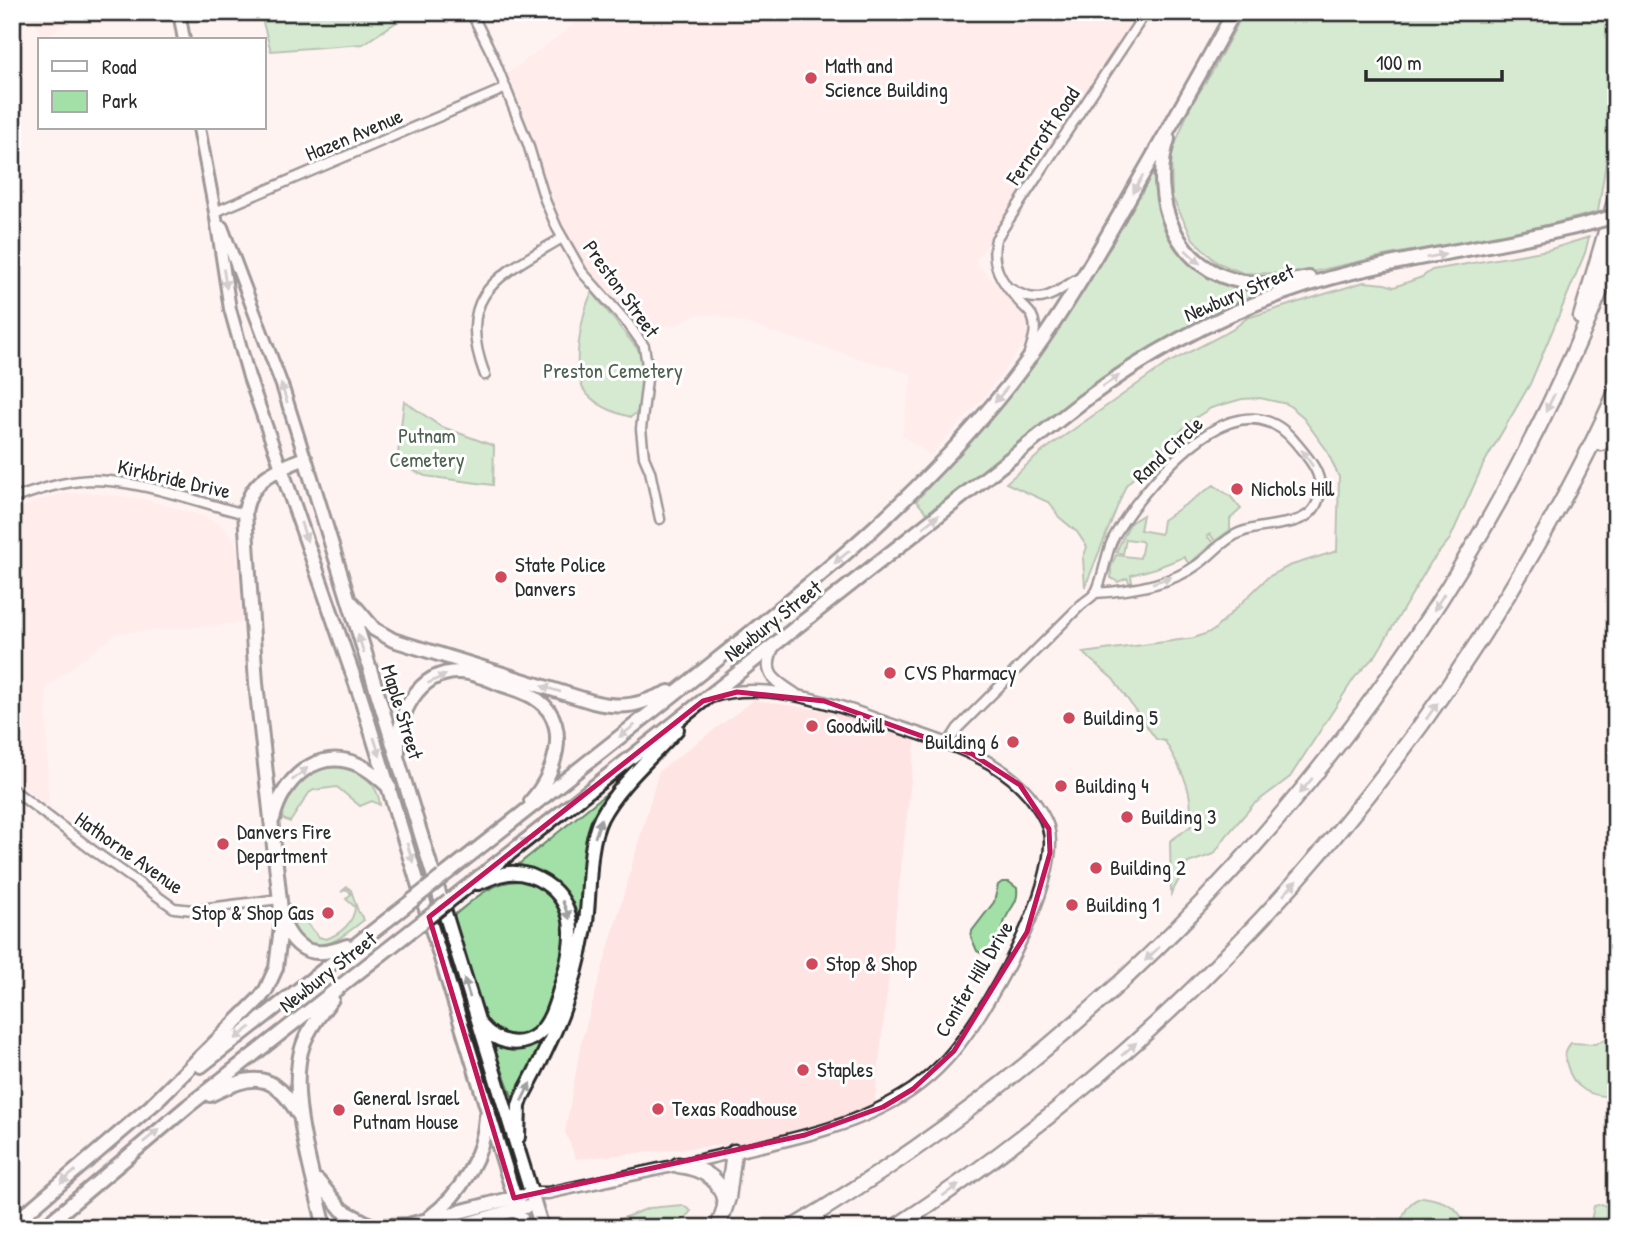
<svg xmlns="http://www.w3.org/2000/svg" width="1628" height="1240" viewBox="0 0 1628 1240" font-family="'Patrick Hand',sans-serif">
<rect width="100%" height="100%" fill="#fff3f2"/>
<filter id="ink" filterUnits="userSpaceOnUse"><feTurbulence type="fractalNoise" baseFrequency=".0143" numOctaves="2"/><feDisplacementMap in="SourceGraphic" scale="14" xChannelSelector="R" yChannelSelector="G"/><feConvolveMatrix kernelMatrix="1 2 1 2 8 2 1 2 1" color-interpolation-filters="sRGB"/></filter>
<g filter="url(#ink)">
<path fill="#fee4e2" d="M30,12H84L43,38Z
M579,12H1139L975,262L1023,313L1028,320L1030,328L1023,345L983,398L930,455L902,435L912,374L715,314H697L678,324L639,330L582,266L554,211L504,76L582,19Z
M91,493L147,500L205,517L220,525L231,535L237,547L242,623L116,633L46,687L48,807L12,776V512L40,500L64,494Z
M754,700L852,715L873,724L916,736L874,1107L765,1141L576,1159L565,1132L581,1043L659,771Z"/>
<path fill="#a3e0a7" stroke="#678669" stroke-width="2" d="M260,12H412L363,44L271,51Z
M1244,12H1616V143L1607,156L1598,212L1519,232L1388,255L1303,274L1243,273L1216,262L1193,239L1172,197L1171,155L1190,107L1212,72Z
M1153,173L1160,211L1166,227L1184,254L1272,290L1195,323L1122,365L927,513L916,501C958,455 1000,408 1036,358C1079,299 1116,236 1153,173Z
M1589,237L1585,253L1530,384L1483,465L1450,539L1431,562L1376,655L1355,677L1290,777L1253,805L1227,835L1214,854L1188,863L1171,894L1170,841L1191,826C1193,787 1183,774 1165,741L1156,739L1113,679L1083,653L1194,638L1213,631L1268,577L1289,566L1337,551L1339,477L1326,449L1301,415L1287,404L1260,398L1242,399L1211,408L1192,420L1126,485L1085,587L1083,558L1087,547L1077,532L1059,517L1050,503L1006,483L1043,451L1166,364L1232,330L1247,318L1364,282L1385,284L1394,287L1422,277L1432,270L1548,250Z
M592,292L651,366L640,410L631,417C615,413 599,407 587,394C569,375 581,314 592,292Z
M404,401L440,426L494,446L493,485L425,476L397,463Z
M1214,485L1231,497L1241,509L1230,519V530L1215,541L1210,534L1207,536L1213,543L1189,564L1184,557L1156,568L1131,575L1132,583L1130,584L1127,578L1118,582L1111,578V567L1116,555L1140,558L1143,543L1141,541L1126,539L1123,554L1116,552L1130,523L1143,515L1140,530L1161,534L1163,520Z
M342,765C362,771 378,784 380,805L372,801L360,806L337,787L314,790L309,793L290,822L279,817C288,783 308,767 342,765Z
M613,788L614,789L610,794L586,891L577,938V925L572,906L521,868L519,864Z
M518,879C579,890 570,947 554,991C550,1004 546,1021 536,1030C520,1043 495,1037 485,1020C481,1015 480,1006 477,1000C468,973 460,945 452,917C472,901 490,882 518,881Z
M1002,882H1009L1017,888C1019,903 1010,907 1005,920C1001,934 1002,948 990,958L977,951L971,937L972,931L994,902L998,885Z
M347,887L351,890L358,911L364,920C340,938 311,965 293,924L296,921H305L319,937L326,939C341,934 354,922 355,907L346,899L351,894L347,889L341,892Z
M546,1033L550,1035L514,1101L492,1043Z
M1612,1036L1616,1043V1096C1592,1098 1573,1089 1567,1065C1564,1056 1565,1050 1571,1043L1595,1044Z
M1423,1197C1442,1200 1462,1206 1465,1228H1398C1404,1214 1407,1201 1423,1197Z
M1602,1204L1616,1214V1228L1594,1226L1591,1221L1594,1206Z
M682,1205L691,1211C671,1237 626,1228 597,1228L649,1208Z"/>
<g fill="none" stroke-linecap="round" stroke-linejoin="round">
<defs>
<path id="minor" d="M471,12L492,54L528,144L545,200L557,228L582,272L629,325L644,346L648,371L641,429L644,457L650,471L660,519
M215,212L506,88
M1011,289C1043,309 1054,292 1081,277
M1029,353C1033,341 1038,328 1032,316C1028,309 1021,305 1017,299C1001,281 990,264 996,239L1146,12
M485,375C454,292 499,276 562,238
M12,499C38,490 64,481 91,480C141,480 197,502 245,514
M947,745L958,728L1080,606C1085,601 1093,597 1096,592C1104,576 1105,557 1112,541C1118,528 1127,516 1135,505C1169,462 1243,377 1296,443C1305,454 1316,466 1319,479C1322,490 1319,505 1310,513C1295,527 1259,524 1239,533C1222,540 1212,555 1197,565C1170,585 1128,591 1095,593
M12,789L91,849L174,908L193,910L279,899"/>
<path id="tertiary" d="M774,646C761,673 773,680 795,694
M533,1193H548C609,1180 670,1167 731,1153C793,1139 859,1126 912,1090C923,1082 935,1072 944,1062C982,1023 1064,881 1048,827C1045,817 1036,804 1029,795C993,752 928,738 878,720C831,702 760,680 711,697"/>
<path id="secondary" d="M179,12L184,40
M199,128L215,212L230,309L249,377L281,468
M222,227L283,388L305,458"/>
<path id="primary" d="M1168,139C1149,200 1176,271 1244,282C1266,286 1287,282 1309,278
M281,468L361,698L524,1228
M352,603L374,629L393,640L593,702C625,710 640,704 669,692
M398,752C397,715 417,672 459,672C473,672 488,679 500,684C514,689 528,692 539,701C572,726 554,776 531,801
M273,819C282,780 317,746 359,765C371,770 380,779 390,788
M442,877C534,804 627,732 718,659C825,573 923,493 1009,385C1058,323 1098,253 1137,184C1170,127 1202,70 1234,12
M478,883C489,879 498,874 509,873C522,872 534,876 545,883C582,907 572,950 561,986C556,1002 551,1023 538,1034C519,1050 495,1042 481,1025
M449,901L1082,402C1163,342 1255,296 1353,272C1431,253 1510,244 1587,224
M283,922C297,954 316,958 347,946
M201,1066L413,900
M210,1095C253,1073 273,1071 299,1115
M152,1105L260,998L266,990L276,968L282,919L256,683L245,512C250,479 278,469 305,458L542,1228
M518,1137L519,1106L522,1097C553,1039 574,994 585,928C591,895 586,849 601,818C618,785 652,757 677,729
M318,1181L342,1210L370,1225
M430,1217C461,1194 484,1155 486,1117
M12,1225L157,1101
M473,1226L500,1228
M43,1228L188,1106L421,923
M325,1228C314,1179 286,1092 303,1045C309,1028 321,1013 332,999
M350,1228L408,1225L521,1196
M452,1228L525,1207"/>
<path id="motorway" d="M1581,317L1616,198
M1601,443L1616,418
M678,1165C702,1168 723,1179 725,1205
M718,1228L728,1198L734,1152
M792,1228C1168,1004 1459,660 1616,251
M894,1228C1145,1064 1355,846 1510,591C1549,527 1586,461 1616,392"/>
</defs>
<use href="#minor" stroke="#2b2b2b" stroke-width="13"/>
<use href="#tertiary" stroke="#2b2b2b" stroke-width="15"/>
<use href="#secondary" stroke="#2b2b2b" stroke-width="16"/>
<use href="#primary" stroke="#2b2b2b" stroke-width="18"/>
<use href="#motorway" stroke="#2b2b2b" stroke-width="19"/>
<use href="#minor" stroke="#fff" stroke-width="8"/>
<use href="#tertiary" stroke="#fff" stroke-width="10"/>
<use href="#secondary" stroke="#fff" stroke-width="10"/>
<use href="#primary" stroke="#fff" stroke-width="12"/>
<use href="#motorway" stroke="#fff" stroke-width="14"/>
<defs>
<path id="primary-bridge" d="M1587,224L1616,216
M413,900L442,877
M421,923L449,901"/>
</defs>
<use href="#primary-bridge" stroke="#2b2b2b" stroke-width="18" stroke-linecap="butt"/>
<use href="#primary-bridge" stroke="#fff" stroke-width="12"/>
</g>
<defs><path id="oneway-solid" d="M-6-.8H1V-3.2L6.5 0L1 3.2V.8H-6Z" transform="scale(1.75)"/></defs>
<g fill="#a0a0a0">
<use href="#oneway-solid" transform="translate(1138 184) rotate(119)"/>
<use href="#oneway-solid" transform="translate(1436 256) rotate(-10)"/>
<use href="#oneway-solid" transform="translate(1193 257) rotate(43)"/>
<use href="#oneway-solid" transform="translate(225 279) rotate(81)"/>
<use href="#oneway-solid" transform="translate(1111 381) rotate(-34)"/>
<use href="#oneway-solid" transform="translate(284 393) rotate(-108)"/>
<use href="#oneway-solid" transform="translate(1001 395) rotate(130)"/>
<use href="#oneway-solid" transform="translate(1550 403) rotate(116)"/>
<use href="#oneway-solid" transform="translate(1307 458) rotate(-125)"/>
<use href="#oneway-solid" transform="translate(931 521) rotate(-38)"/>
<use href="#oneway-solid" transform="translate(304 532) rotate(71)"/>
<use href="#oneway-solid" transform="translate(842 557) rotate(140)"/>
<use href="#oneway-solid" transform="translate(1162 580) rotate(-18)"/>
<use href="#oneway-solid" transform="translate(1439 602) rotate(122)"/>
<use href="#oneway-solid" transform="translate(361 644) rotate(-107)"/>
<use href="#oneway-solid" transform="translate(437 679) rotate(-25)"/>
<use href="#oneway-solid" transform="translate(551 689) rotate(-163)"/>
<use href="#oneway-solid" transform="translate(1432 711) rotate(-55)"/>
<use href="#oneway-solid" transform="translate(627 731) rotate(142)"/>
<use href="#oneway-solid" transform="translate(377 747) rotate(72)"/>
<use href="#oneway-solid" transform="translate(300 774) rotate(-39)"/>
<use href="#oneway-solid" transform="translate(1306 786) rotate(129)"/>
<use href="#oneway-solid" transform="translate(598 828) rotate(-72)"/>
<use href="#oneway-solid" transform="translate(521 844) rotate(-38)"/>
<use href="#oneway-solid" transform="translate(410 853) rotate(73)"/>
<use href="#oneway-solid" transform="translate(1290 888) rotate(-48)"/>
<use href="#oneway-solid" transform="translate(566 910) rotate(68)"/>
<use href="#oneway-solid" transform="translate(1152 954) rotate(136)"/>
<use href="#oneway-solid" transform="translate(467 988) rotate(-107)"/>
<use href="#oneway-solid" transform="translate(243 1033) rotate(142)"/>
<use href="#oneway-solid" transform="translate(1129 1049) rotate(-42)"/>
<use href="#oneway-solid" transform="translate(526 1092) rotate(-64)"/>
<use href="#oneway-solid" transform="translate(151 1136) rotate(-39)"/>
<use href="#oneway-solid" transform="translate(68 1177) rotate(139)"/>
<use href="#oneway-solid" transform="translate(951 1190) rotate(-35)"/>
</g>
</g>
<path d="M0 0H1628V1240H0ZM737,692L824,701L972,754L1020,785L1049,829L1050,853L1027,932L954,1051L913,1089L883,1107L805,1135L514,1198L429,917L703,701Z" fill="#fff3f2" fill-opacity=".55" fill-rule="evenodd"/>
<path fill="none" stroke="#c2185b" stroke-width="5" stroke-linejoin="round" d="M737,692L824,701L972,754L1020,785L1049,829L1050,853L1027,932L954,1051L913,1089L883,1107L805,1135L514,1198L429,917L703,701Z"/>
<g fill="#d1495b" stroke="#fff" stroke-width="2.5">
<circle cx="811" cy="78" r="7"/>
<circle cx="1237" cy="489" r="7"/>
<circle cx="501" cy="577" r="7"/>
<circle cx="890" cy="673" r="7"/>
<circle cx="1069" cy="718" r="7"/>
<circle cx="812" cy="726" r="7"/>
<circle cx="1013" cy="742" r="7"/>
<circle cx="1061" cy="786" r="7"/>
<circle cx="1127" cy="817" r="7"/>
<circle cx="223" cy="844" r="7"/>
<circle cx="1096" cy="868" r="7"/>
<circle cx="1072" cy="905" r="7"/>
<circle cx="328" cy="913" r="7"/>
<circle cx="812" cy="964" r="7"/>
<circle cx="803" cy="1070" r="7"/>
<circle cx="658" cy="1109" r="7"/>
<circle cx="339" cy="1110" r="7"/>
</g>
<g text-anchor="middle" stroke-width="6" stroke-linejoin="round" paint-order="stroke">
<g font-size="21" fill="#2b2b2b" stroke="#fff" text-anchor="start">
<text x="825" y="73">Math and<tspan x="825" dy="24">Science Building</tspan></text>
<text x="1251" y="496">Nichols Hill</text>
<text x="515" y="572">State Police<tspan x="515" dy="24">Danvers</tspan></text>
<text x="904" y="680">CVS Pharmacy</text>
<text x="1083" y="725">Building 5</text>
<text x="826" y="733">Goodwill</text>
<text x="999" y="749" text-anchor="end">Building 6</text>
<text x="1075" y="793">Building 4</text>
<text x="1141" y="824">Building 3</text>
<text x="237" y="839">Danvers Fire<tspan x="237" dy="24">Department</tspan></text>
<text x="1110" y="875">Building 2</text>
<text x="1086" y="912">Building 1</text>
<text x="314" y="920" text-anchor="end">Stop &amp; Shop Gas</text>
<text x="826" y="971">Stop &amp; Shop</text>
<text x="817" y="1077">Staples</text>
<text x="353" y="1105">General Israel<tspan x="353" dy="24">Putnam House</tspan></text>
<text x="672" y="1116">Texas Roadhouse</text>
</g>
<g font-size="21" fill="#2b2b2b" stroke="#fff">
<text transform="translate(354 135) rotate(-23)" y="7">Hazen Avenue</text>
<text transform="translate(1043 136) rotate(-56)" y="7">Ferncroft Road</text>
<text transform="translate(621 289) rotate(54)" y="7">Preston Street</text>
<text transform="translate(1239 293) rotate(-23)" y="7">Newbury Street</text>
<text transform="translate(1168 450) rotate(-43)" y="7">Rand Circle</text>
<text transform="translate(174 479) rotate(13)" y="7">Kirkbride Drive</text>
<text transform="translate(773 621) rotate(-38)" y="7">Newbury Street</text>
<text transform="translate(402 712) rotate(73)" y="7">Maple Street</text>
<text transform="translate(129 853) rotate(35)" y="7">Hathorne Avenue</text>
<text transform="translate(328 972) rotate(-38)" y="7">Newbury Street</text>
<text transform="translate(974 979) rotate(-59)" y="7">Conifer Hill Drive</text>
</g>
<g font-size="21" fill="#4f6150" stroke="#fff">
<text x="613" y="378">Preston Cemetery</text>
<text x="427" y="443">Putnam<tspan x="427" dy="24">Cemetery</tspan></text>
</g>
</g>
<rect width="1628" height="1240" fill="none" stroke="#fff" stroke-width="42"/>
<rect x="21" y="21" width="1586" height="1198" fill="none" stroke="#2b2b2b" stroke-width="2.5" filter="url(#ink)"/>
<rect x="38" y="38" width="228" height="91" fill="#ffffff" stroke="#aaaaaa" stroke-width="2"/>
<rect x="52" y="61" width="35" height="10" fill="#ffffff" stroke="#aaaaaa" stroke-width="2"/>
<text x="102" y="74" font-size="21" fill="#2b2b2b">Road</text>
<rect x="52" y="91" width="35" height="21" fill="#a3e0a7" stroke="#aaaaaa" stroke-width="2"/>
<text x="102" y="108" font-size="21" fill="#2b2b2b">Park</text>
<path d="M1366 70v10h136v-10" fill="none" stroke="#2b2b2b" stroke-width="3.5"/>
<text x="1376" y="70" font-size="21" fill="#2b2b2b" stroke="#ffffff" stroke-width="5" paint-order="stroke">100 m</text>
</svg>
